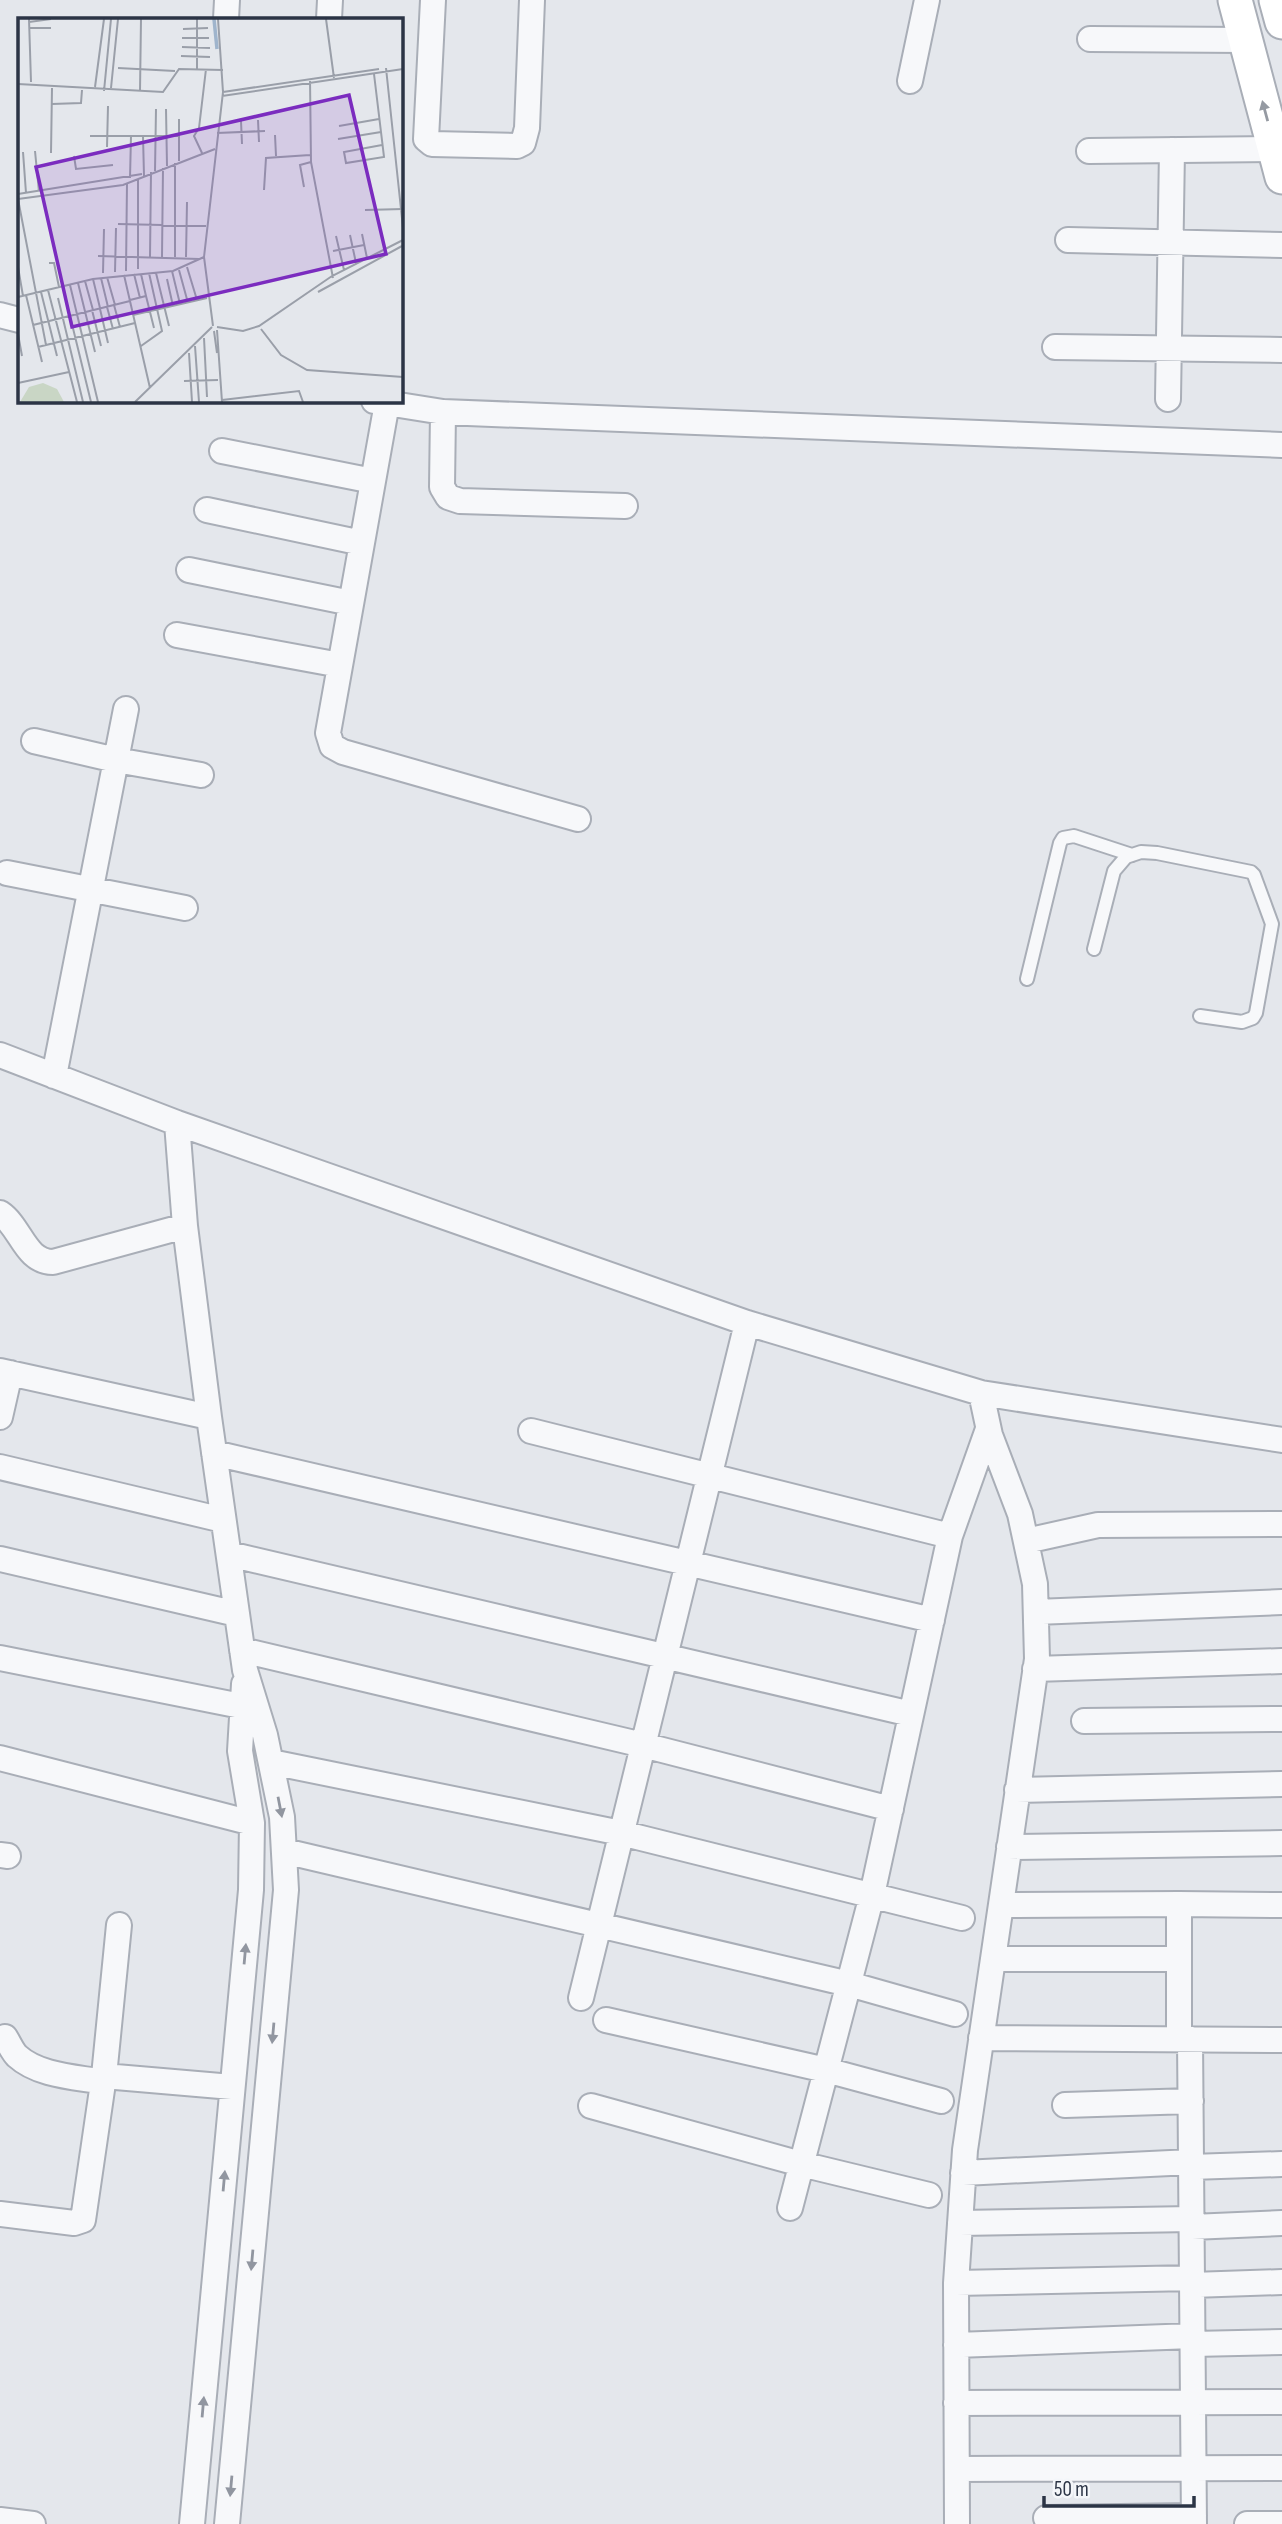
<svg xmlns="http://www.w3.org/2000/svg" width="1282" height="2524" viewBox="0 0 1282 2524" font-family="'Sofia Sans Condensed',sans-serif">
<rect width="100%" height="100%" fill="#e4e7ec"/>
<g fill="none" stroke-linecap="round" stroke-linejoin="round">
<defs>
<path id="lane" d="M1094,949L1114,871L1126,857L1141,852L1157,853L1251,872L1254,875L1272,924L1256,1013L1253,1018L1242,1022L1200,1016
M1027,979L1060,843L1063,838L1074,836L1132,855"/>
<path id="street" d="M433,0L426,139L432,144L517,146L523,143L527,128L532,0
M226,19L227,0
M329,19L330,0
M1090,39L1246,40
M910,81L927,0
M1089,151L1275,149
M1068,240L1282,245
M0,315L19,320
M1055,347L1282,350
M1168,399L1172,150
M374,401L443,412L1282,445
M387,403L328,733L332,746L343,752L578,819
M443,412L442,487L448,497L460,501L625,506
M222,451L373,481
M207,510L362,543
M189,570L351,603
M177,635L340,665
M34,741L116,760L201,775
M7,873L185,908
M0,1055L177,1123L747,1323L981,1393L1282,1440
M54,1076L126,709
M177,1123L185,1226L209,1417L245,1670L265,1735L282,1817L286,1890L227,2524
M0,1213C21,1227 25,1262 53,1262L185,1226
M0,1371L209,1417
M0,1417L10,1373
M531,1431L950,1536
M214,1453L932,1620
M0,1467L223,1520
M1026,1541L1098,1525L1282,1524
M229,1554L911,1714
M0,1559L237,1614
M1036,1612L1282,1602
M242,1650L643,1745L891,1809
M0,1658L256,1709
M1035,1669L1282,1661
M1084,1721L1282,1719
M0,1758L252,1823
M271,1762L621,1833L962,1918
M1017,1790L1282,1784
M1009,1847L1282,1843
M284,1851L849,1984L955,2014
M0,1855L8,1856
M1001,1905L1179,1904
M993,1959H1179
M581,1998L747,1323
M606,2020L826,2070L941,2101
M5,2037C9,2043 12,2051 17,2056C39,2076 76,2077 103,2082
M981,2038L1282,2040
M1179,2039V1904L1282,1905
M1190,2039L1194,2524
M104,2076L232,2087
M1065,2105L1191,2101
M591,2106L801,2164L929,2195
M1191,2167L1282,2164
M963,2173L1191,2162
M790,2208L872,1895L950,1536L988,1429
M0,2214L74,2223L83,2220L104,2076L119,1925
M960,2223L1191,2219
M1192,2227L1282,2223
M956,2283L1192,2278
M1192,2285L1282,2282
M1193,2344L1282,2342
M956,2345L1192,2336
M956,2403L1282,2402
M957,2469L1282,2468
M1046,2518L1194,2516
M0,2520L33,2524
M192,2524L251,1890L252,1823L240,1751L244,1684
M957,2524L956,2283L965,2150L1037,1659L1035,1584L1020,1514L990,1435L981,1393
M1247,2524H1282"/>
<path id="secondary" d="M1235,0L1282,177
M1276,0L1282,22"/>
</defs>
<use href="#lane" stroke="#a9aeb7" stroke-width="16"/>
<use href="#street" stroke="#a9aeb7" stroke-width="28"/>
<use href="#secondary" stroke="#a9aeb7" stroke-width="37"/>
<use href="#lane" stroke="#f7f8fa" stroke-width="12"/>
<use href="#street" stroke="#f7f8fa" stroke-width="24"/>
<use href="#secondary" stroke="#fff" stroke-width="33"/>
</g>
<defs><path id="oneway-solid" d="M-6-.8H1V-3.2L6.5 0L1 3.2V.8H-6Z" transform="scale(1.75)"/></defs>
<use fill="#959aa2" href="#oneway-solid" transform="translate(1265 111) rotate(-105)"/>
<g fill="#9196a0">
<use href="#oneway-solid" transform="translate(280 1807) rotate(79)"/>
<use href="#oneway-solid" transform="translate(245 1954) rotate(-85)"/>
<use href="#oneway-solid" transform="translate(273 2033) rotate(95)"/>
<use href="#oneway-solid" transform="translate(224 2181) rotate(-85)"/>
<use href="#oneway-solid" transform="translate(252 2260) rotate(95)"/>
<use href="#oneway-solid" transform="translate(203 2407) rotate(-85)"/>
<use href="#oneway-solid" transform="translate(231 2486) rotate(95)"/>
</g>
<g transform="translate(18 18)">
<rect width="385" height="385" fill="#e4e7ec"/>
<path d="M25,365L39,371L46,384H2L11,369Z" fill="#c9d6c5"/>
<path fill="none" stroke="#9fb4cc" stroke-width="3.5" d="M196,1L199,31"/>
<path fill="none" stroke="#9a9fa9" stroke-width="2" d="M11,1L13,64M308,1L316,60M11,4L33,1M11,10H33M165,11L190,10M164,20H191M164,29L192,30M163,38L192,39M100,50L157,53M368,50L385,210M179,51V1M356,56L366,139L328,145L326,134L364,127M292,61L293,144L315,260M0,66L145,74L161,51L205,52M77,69L86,1M93,70L100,1M86,73L93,1M122,73L123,1M205,74L361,51M204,78L385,51M34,86L63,85L64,72M148,91L149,148M161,101V143M240,102L241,124M223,103L224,126M321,108L361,101M199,115L247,113M257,117L258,138M72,118H161M125,118L126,158M320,121L363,114M89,129L90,88M17,133L21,174M5,134L8,175M33,135L34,70M184,135L176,118L181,110L188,51M56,138L58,151L95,147M137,153L138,91M112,160L113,118M120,161V251M286,169L282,147L293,144M246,172L248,140L292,137M0,176L124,156M0,181L105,167L197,131M0,181L28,327M347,192L385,191M100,206L188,208M344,216L349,240M332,217L338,245M318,218L326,252M315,233L346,227M80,238L181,241M132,239L133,154M144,239L145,150M157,239V145M168,239L169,184M31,245H36L41,269M0,249L5,278M169,249L179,282M161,252L170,285M108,253L109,165M154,253L162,286M97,254L98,210M85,255L86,211M138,255L151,308M116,256L122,280M123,256L128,278M106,257L132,370M89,259L97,287M83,260L90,289M75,261L82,290M149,261L155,288M67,263L75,292M60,265L77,334M52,267L80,384M30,272L59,384M23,274L39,338M300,274L384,228M8,277L24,344M0,279L75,261L155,253L186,239M40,280L65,384M112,282L128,278L136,310M96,287L102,309M89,289L95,311M82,291L90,325M74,292L83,328M115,297L189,280M52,298L73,384M15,307L112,283M195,308L186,239L205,74L200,1M199,309L225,313L241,308L314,258L385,222M243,311L263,337L289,352L385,359M199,312L204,384M196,313L199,335M0,316L4,338M186,320L189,379M123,328L144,313L131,255M177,328L181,384M20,329L117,305M171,335L174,384M166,363L200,362M0,365L51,354M204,382L281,373L285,384M117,384L194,309"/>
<path fill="#7b2cbf" fill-opacity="0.15" stroke="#7b2cbf" stroke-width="3.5" d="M331,77L368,236L54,309L18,149Z"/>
<rect width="385" height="385" fill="none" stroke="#2b3445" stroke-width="3.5"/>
</g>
<path d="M1044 2496v10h150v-10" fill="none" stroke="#2b3445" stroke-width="3.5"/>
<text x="1054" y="2496" font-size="21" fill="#2b3445" stroke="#f4f6f9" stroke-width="5" paint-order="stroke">50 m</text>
</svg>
